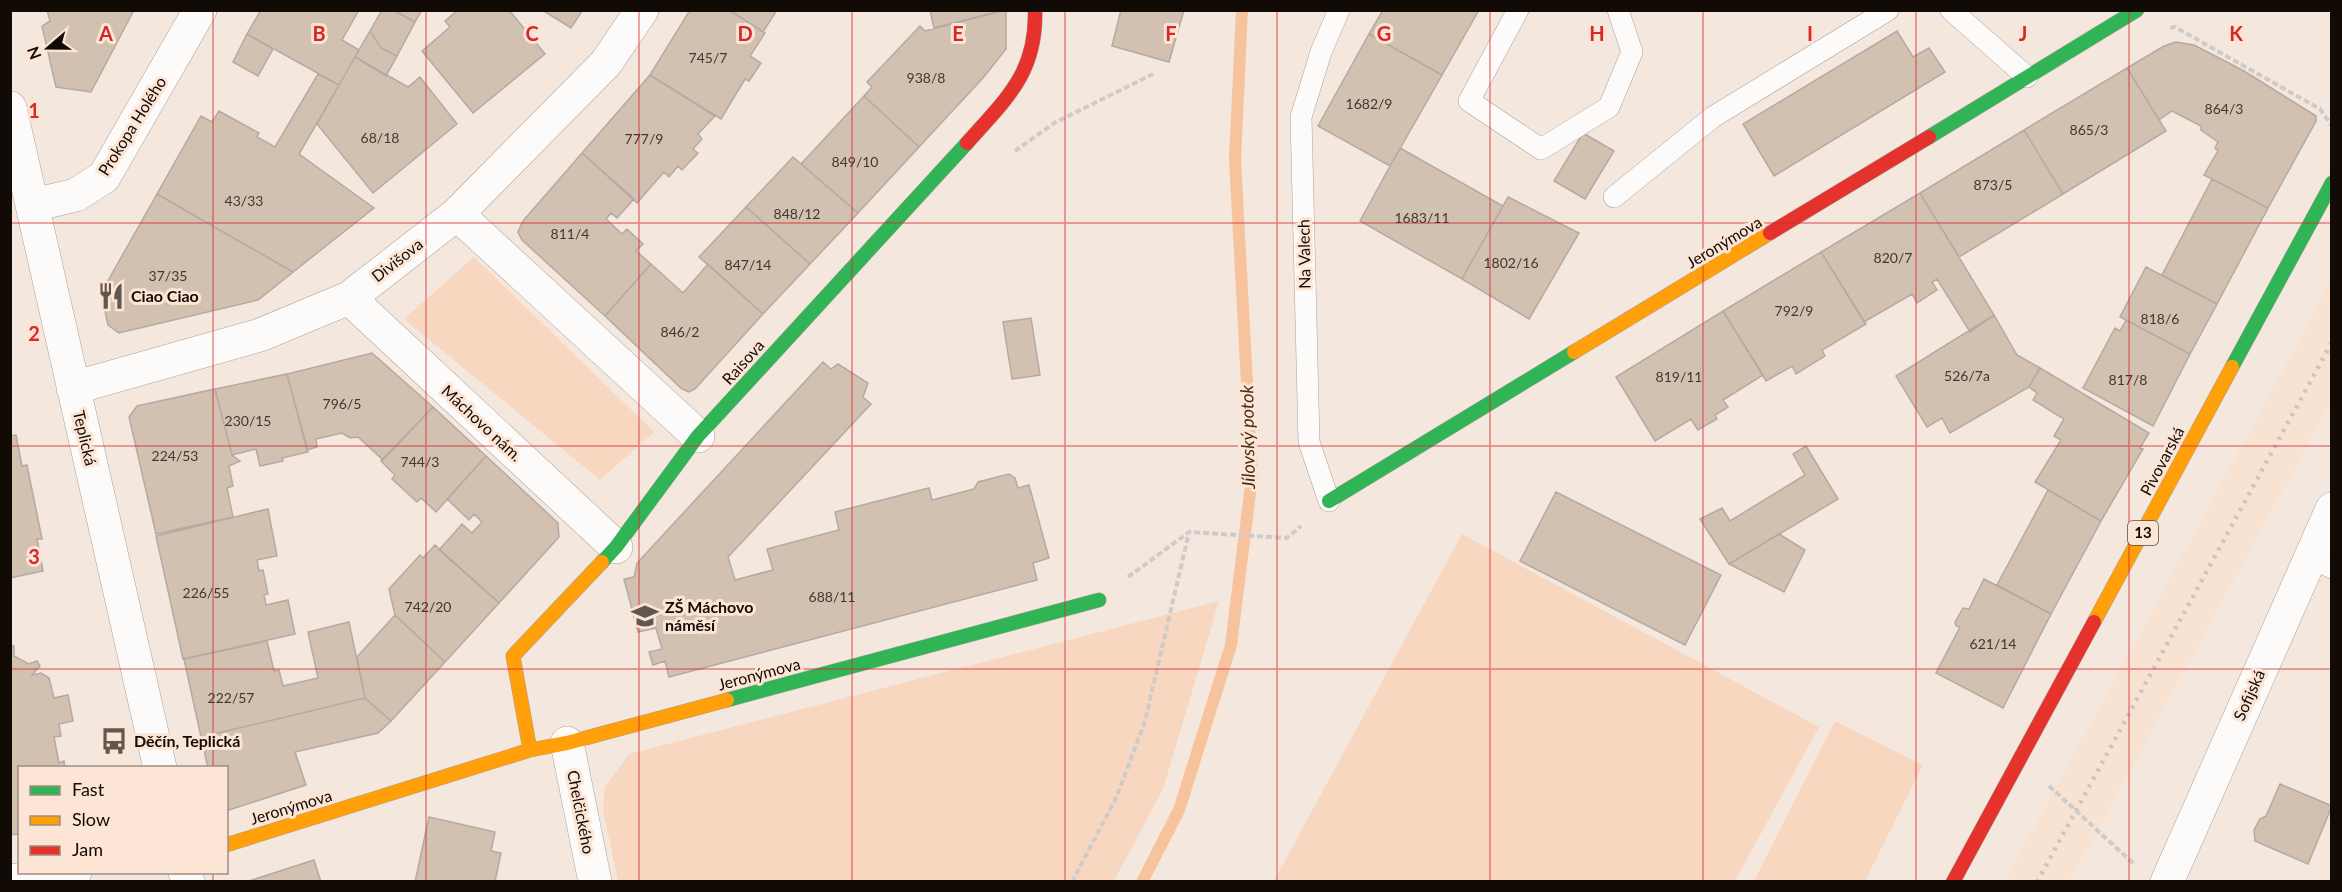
<svg xmlns="http://www.w3.org/2000/svg" width="2342" height="892" viewBox="0 0 2342 892" font-family="Lato,sans-serif">
<rect width="100%" height="100%" fill="#f4e7de"/>
<path fill="#f8e2d1" d="M2331,282V402L2070,881H2005Z"/>
<path fill="#f7d7bf" d="M474,257L654,432L600,480L404,319Z
M1462,534L1819,727L1735,881H1274Z
M1219,601L1163,789L1114,881H618L603,810L605,787L629,754Z
M1835,721L1923,765L1865,881H1754Z"/>
<g fill="none" stroke-linecap="round" stroke-linejoin="round">
<path stroke="#f7c39c" stroke-width="12" d="M1142,882L1179,810L1231,645L1252,477L1235,159L1242,10"/>
</g>
<path fill="#d2c0b1" stroke="#b4aaa3" stroke-width="1.5" d="M47,10H134L91,92L56,87L42,26L50,21Z
M261,10H359L342,40L359,50L339,85L247,34Z
M382,10H393L415,22L397,56L381,48L370,31Z
M393,10H422L415,22Z
M458,10H509L545,54L473,113L422,51L450,27L445,21Z
M542,10H581L582,11L571,28Z
M690,10H729L765,33L750,56L761,63L749,81L745,79L721,119L650,75Z
M729,10H777L763,32Z
M930,10H1004L934,28Z
M1006,10V49L983,78L919,147L864,96L872,87L867,82L920,26L925,31Z
M1121,10H1184L1169,62L1112,46Z
M1383,10H1479L1442,75L1369,34Z
M370,31L381,48L397,56L386,76L355,57Z
M1897,31L1913,57L1929,48L1945,72L1774,176L1743,124Z
M247,34L273,49L258,76L233,62Z
M1369,34L1442,75L1390,166L1318,126Z
M2176,42L2194,45L2244,71L2316,116V121L2268,208L2204,175L2218,151L2215,148L2218,142L2201,130V126L2172,111L2159,120L2127,68L2164,46Z
M355,57L408,87L420,77L457,124L373,193L317,124Z
M2127,68L2166,131L2063,194L2024,130Z
M318,74L339,85L299,154L374,208L293,272L157,194L201,116L212,122L219,111L259,133L257,137L275,147Z
M650,75L715,116L698,134L702,139L693,149L698,153L682,170L678,166L669,177L664,172L637,203L582,153Z
M864,96L919,147L858,213L801,164Z
M2024,130L2063,194L1959,257L1920,193Z
M1583,133L1614,151L1585,199L1554,181Z
M1400,148L1503,206L1462,279L1360,221Z
M582,153L634,199L617,218L611,213L606,219L622,234L627,229L643,244L636,251L651,264L605,316L522,240L518,232L523,221Z
M793,157L858,213L810,264L746,207Z
M2212,179L2268,208L2217,304L2162,275Z
M1920,193L1994,315L1970,332L1937,279L1932,282L1937,290L1917,303L1912,294L1864,322L1821,252Z
M157,194L293,272L258,300L119,333L108,325L101,293Z
M1508,197L1579,233L1529,319L1462,279Z
M746,207L810,264L763,314L699,257Z
M1821,252L1866,324L1822,350L1825,356L1796,374L1792,366L1766,381L1723,311Z
M651,264L683,293L708,264L763,314L695,389L689,392L682,389L605,316Z
M2146,267L2217,304L2190,354L2120,317Z
M1723,311L1763,375L1723,400L1728,407L1715,415L1717,419L1698,430L1691,419L1655,441L1616,377Z
M1994,315L2017,355L2040,368L2029,387L1950,433L1942,418L1927,427L1896,376Z
M1031,318L1040,375L1012,379L1003,322Z
M2126,320L2190,354L2153,426L2083,388L2115,328L2120,331Z
M372,353L433,407L383,460L358,437L350,438L342,433L316,439L317,447L307,450L287,374Z
M823,362L831,369L838,364L868,383L863,397L871,404L728,557L735,580L773,570L767,549L839,530L835,512L929,488L932,500L974,489L978,482L1009,474L1015,478L1018,488L1029,485L1049,558L1033,563L1037,580L669,677L665,661L653,665L649,652L662,649L656,628L638,632L624,579L634,577L637,563Z
M2040,368L2149,433L2140,448L2143,449L2101,521L2035,482L2061,440L2054,436L2064,419L2033,400L2037,393L2029,387Z
M287,374L308,452L282,458L283,461L260,466L256,449L232,455L215,389Z
M215,389L232,455L240,461L229,466L233,486L227,488L233,517L156,534L129,417L137,406Z
M433,407L486,456L436,512L421,498L417,502L392,479L395,475L381,461Z
M16,435L22,466L27,465L42,539H37L43,571L10,578V436Z
M1806,446L1838,499L1729,564L1700,519L1722,508L1730,521L1805,475L1793,454Z
M486,456L558,523L559,537L499,603L439,550L462,524L472,533L482,522L474,514L469,520L447,499Z
M2048,490L2101,521L2051,614L1997,585Z
M1556,492L1721,575L1685,645L1520,561Z
M268,509L277,556L257,560L259,571L263,570L268,594L264,595L266,605L288,600L295,634L183,659L156,536Z
M1779,534L1805,550L1784,592L1729,564Z
M435,545L499,603L445,662L395,615L389,589L420,555L423,558Z
M1984,579L2051,614L2003,708L1936,673L1960,627L1956,626L1955,622L1963,608L1969,609Z
M395,615L445,662L391,721L365,698L357,657Z
M349,622L365,698L201,737L184,659L267,641L274,671L279,670L283,686L318,678L308,632Z
M10,645L14,646V656L29,664L37,661L40,666L32,675L41,673L49,678L54,698L68,695L73,721L59,724L61,736L54,737L59,763L64,761L65,768H20L19,838L18,834L10,835Z
M365,698L391,721L378,733L295,752L306,785L229,810L226,808V768H208L201,737Z
M2280,784L2332,806L2308,864L2255,841L2254,830L2260,819L2266,816Z
M429,817L495,832L491,851L501,853L495,882H415Z
M314,860L321,882H246Z"/>
<g fill="none" stroke-linecap="round" stroke-linejoin="round">
<defs>
<path id="lane" d="M1518,10L1469,101L1541,149L1609,107L1632,52L1618,10
M1951,10L2027,77
M1614,197L1713,117L1888,10
M1329,501L1309,442L1301,117L1321,52L1339,10
M2311,557L2332,568"/>
<path id="street" d="M10,108L160,768
M33,205L76,195L104,177L200,10
M457,214L698,436
M349,298L616,547
M73,388L260,335L349,298L457,214L606,63L642,10
M567,743L595,882
M185,872L188,882
M10,881L75,872
M2167,882L2332,509"/>
<path id="fast" d="M1929,137L2137,10
M2232,367L2332,183
M1329,501L1574,352
M602,562L616,547L698,436L967,143
M727,700L1099,600"/>
<path id="slow" d="M1574,352L1770,233
M2094,622L2232,367
M530,750L513,656L602,562
M226,845L530,750L567,743L727,700"/>
<path id="jam" d="M967,143C1006,99 1037,73 1035,10
M1770,233L1929,137
M1953,882L2094,622"/>
</defs>
<use href="#lane" stroke="#aba19a" stroke-width="22"/>
<use href="#street" stroke="#aba19a" stroke-width="34"/>
<use href="#fast" stroke="#aba19a" stroke-width="15"/>
<use href="#slow" stroke="#aba19a" stroke-width="15"/>
<use href="#jam" stroke="#aba19a" stroke-width="15"/>
<path stroke="#cfcbc8" stroke-width="4" stroke-dasharray="6 3" stroke-linecap="butt" d="M2170,28L2175,27L2320,109L2332,126
M1015,151L1054,123L1153,74
M1128,577L1189,532L1287,538L1301,526
M2049,786L2134,864
M1072,882L1117,796L1145,721L1189,532"/>
<use href="#lane" stroke="#fdfbfa" stroke-width="21"/>
<use href="#street" stroke="#fdfbfa" stroke-width="33"/>
<use href="#fast" stroke="#30b455" stroke-width="14"/>
<use href="#slow" stroke="#ff9f0a" stroke-width="14"/>
<use href="#jam" stroke="#e5322d" stroke-width="14"/>
<path stroke="#c9c5c3" stroke-width="4.5" stroke-dasharray="3 6" stroke-linecap="butt" d="M2037,882L2332,342"/>
</g>
<path fill="none" stroke="#d62828" stroke-width="1.5" stroke-opacity="0.55" d="M213,10V768M426,10V882M639,10V882M852,10V882M1065,10V882M1277,10V882M1490,10V882M1703,10V882M1916,10V882M2129,10V882M10,223H2332M10,446H2332M10,669H2332M213,872V882"/>
<defs>
<symbol id="restaurant-bare" viewBox="-9 -9 18 18"><path d="M-5-6h1v4h1v-4h1v4h1v-4h1v5L-1.5 .5V6h-2V.5L-5-1ZM5-6V6H3V1.5H1.5Q1.5-4 5-6Z" fill="#605751" stroke="#fde5d5" stroke-width="2.5" paint-order="stroke"/></symbol>
<symbol id="school-bare" viewBox="-9 -9 18 18"><path d="M0-5L7-2L0 1L-7-2ZM-4 1L0 2.5L4 1V4Q0 6-4 4Z" fill="#605751" stroke="#fde5d5" stroke-width="2.5" paint-order="stroke"/></symbol>
<symbol id="bus-bare" viewBox="-9 -9 18 18"><path d="M-5-6H5V4H4V6H2V4H-2V6H-4V4H-5ZM-3.5-4V0h7V-4ZM-3.5 1.2v1.5H-2V1.2ZM2 1.2v1.5H3.5V1.2Z" fill="#605751" stroke="#fde5d5" stroke-width="2.5" paint-order="stroke"/></symbol>
</defs>
<g fill-rule="evenodd">
<use href="#restaurant-bare" x="92" y="277" width="38" height="38"/>
<use href="#school-bare" x="626" y="597" width="38" height="38"/>
<use href="#bus-bare" x="95" y="722" width="38" height="38"/>
</g>
<g text-anchor="middle" stroke-width="6" stroke-linejoin="round" paint-order="stroke">
<g font-size="14" fill="#413830">
<text x="708" y="63">745/7</text>
<text x="926" y="83">938/8</text>
<text x="1369" y="109">1682/9</text>
<text x="2224" y="114">864/3</text>
<text x="2089" y="135">865/3</text>
<text x="380" y="143">68/18</text>
<text x="644" y="144">777/9</text>
<text x="855" y="167">849/10</text>
<text x="1993" y="190">873/5</text>
<text x="244" y="206">43/33</text>
<text x="797" y="219">848/12</text>
<text x="1422" y="223">1683/11</text>
<text x="570" y="239">811/4</text>
<text x="1893" y="263">820/7</text>
<text x="1511" y="268">1802/16</text>
<text x="748" y="270">847/14</text>
<text x="168" y="281">37/35</text>
<text x="1794" y="316">792/9</text>
<text x="2160" y="324">818/6</text>
<text x="680" y="337">846/2</text>
<text x="1967" y="381">526/7a</text>
<text x="1679" y="382">819/11</text>
<text x="2128" y="385">817/8</text>
<text x="342" y="409">796/5</text>
<text x="248" y="426">230/15</text>
<text x="175" y="461">224/53</text>
<text x="420" y="467">744/3</text>
<text x="206" y="598">226/55</text>
<text x="832" y="602">688/11</text>
<text x="428" y="612">742/20</text>
<text x="1993" y="649">621/14</text>
<text x="231" y="703">222/57</text>
</g>
<rect fill="#fde5d5" stroke="#584c43" stroke-width="1.5" x="2128" y="521" width="30" height="24" rx="4.5"/>
<g font-size="15" font-weight="bold" fill="#110a05">
<text x="2143" y="538">13</text>
</g>
<g font-size="16" fill="#110a05" stroke="#fde5d5">
<text transform="translate(132 126) rotate(-58)" y="6">Prokopa Holého</text>
<text transform="translate(1724 242) rotate(-31)" y="6">Jeronýmova</text>
<text transform="translate(1304 254) rotate(-91)" y="6">Na Valech</text>
<text transform="translate(397 260) rotate(-38)" y="6">Divišova</text>
<text transform="translate(743 362) rotate(-48)" y="6">Raisova</text>
<text transform="translate(482 423) rotate(43)" y="6">Máchovo nám.</text>
<text transform="translate(85 438) rotate(77)" y="6">Teplická</text>
<text transform="translate(2162 461) rotate(-62)" y="6">Pivovarská</text>
<text transform="translate(759 674) rotate(-15)" y="6">Jeronýmova</text>
<text transform="translate(2249 695) rotate(-66)" y="6">Sofijská</text>
<text transform="translate(291 807) rotate(-17)" y="6">Jeronýmova</text>
<text transform="translate(581 812) rotate(79)" y="6">Chelčického</text>
</g>
<g font-size="16" font-weight="bold" fill="#110a05" stroke="#fde5d5" text-anchor="start">
<text x="131" y="302">Ciao Ciao</text>
<text x="665" y="613">ZŠ Máchovo<tspan x="665" dy="18">náměsí</tspan></text>
<text x="134" y="747">Děčín, Teplická</text>
</g>
<g font-size="18" font-style="italic" fill="#472b15" stroke="#fde5d5">
<text transform="translate(1248 437) rotate(-91)" y="6">Jílovský potok</text>
</g>
</g>
<g font-size="20" text-anchor="middle" font-weight="bold" fill="#d62828" stroke="#fde5d5" stroke-width="6" stroke-linejoin="round" paint-order="stroke">
<text x="106" y="41">A</text>
<text x="319" y="41">B</text>
<text x="532" y="41">C</text>
<text x="745" y="41">D</text>
<text x="958" y="41">E</text>
<text x="1171" y="41">F</text>
<text x="1384" y="41">G</text>
<text x="1597" y="41">H</text>
<text x="1810" y="41">I</text>
<text x="2023" y="41">J</text>
<text x="2236" y="41">K</text>
<text x="34" y="118">1</text>
<text x="34" y="341">2</text>
<text x="34" y="564">3</text>
</g>
<rect width="2342" height="892" fill="none" stroke="#110a05" stroke-width="24"/>
<rect x="18" y="766" width="210" height="108" fill="#fde5d5" stroke="#9f8d82" stroke-width="1.5"/>
<rect x="30" y="786" width="30" height="9" fill="#30b455" stroke="#9f8d82" stroke-width="1.5"/>
<text x="72" y="796" font-size="18" fill="#110a05">Fast</text>
<rect x="30" y="816" width="30" height="9" fill="#ff9f0a" stroke="#9f8d82" stroke-width="1.5"/>
<text x="72" y="826" font-size="18" fill="#110a05">Slow</text>
<rect x="30" y="846" width="30" height="9" fill="#e5322d" stroke="#9f8d82" stroke-width="1.5"/>
<text x="72" y="856" font-size="18" fill="#110a05">Jam</text>
<g transform="translate(48 48) rotate(250)" stroke="#fde5d5" stroke-width="4.5" paint-order="stroke">
<path d="M0-4.5L10 22L0 15L-10 22Z" fill="#110a05"/>
<text y="-9" font-size="16" font-weight="bold" text-anchor="middle" fill="#110a05">N</text>
</g>
</svg>
